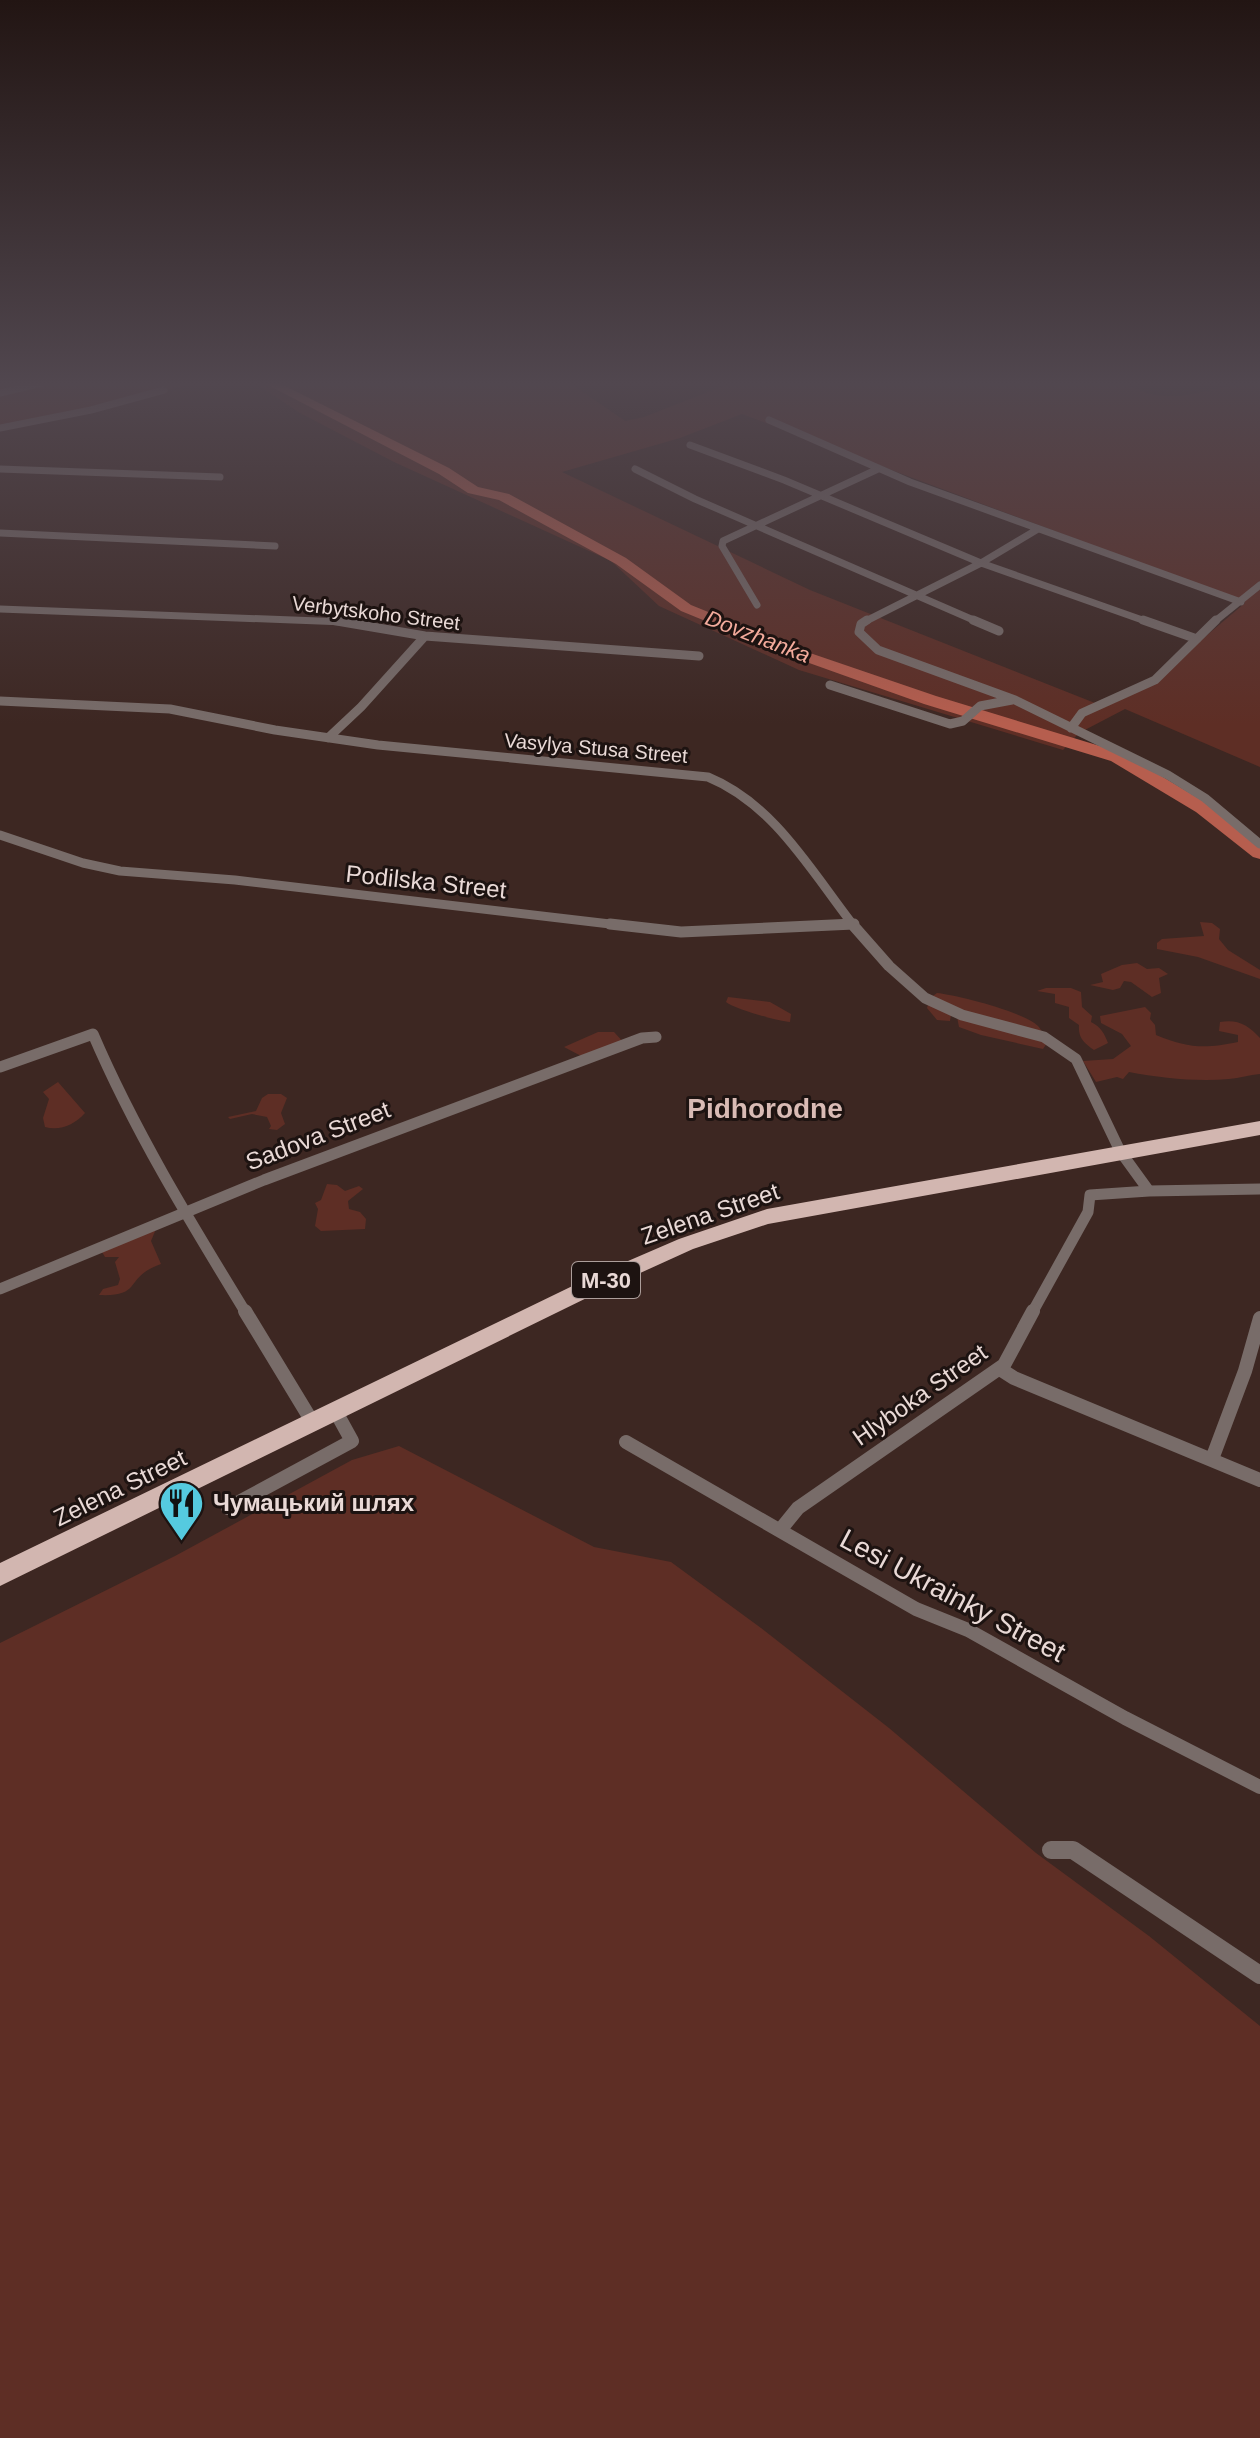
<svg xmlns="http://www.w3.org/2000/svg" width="1260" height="2438" viewBox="0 0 1260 2438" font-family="Arial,sans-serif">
<rect width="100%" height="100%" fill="#3d2722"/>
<path fill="#5e2e25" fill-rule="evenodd" d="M0,383H195L92,411L0,429Z
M255,383H570L625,421L644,417L731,383H1124C1177,413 1206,383 1260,383V767L1125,709L1079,733L1063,750L799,670L659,606L611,561L394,462L300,413ZM742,414L1244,602L1245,603L1148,685L1105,707L810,590L562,472L680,438Z
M1200,922L1212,923L1220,929L1219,939L1228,950L1260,970V979L1198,957L1157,949V943L1162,939L1204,936Z
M1137,963L1147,969L1159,968L1168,974L1159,978L1161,993L1152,997L1131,982L1124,981L1120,988L1113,990L1090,985L1103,982L1101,974L1122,965Z
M1046,988H1071L1081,992L1082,1007L1092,1016L1091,1022C1101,1027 1104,1033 1108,1043L1094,1050C1084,1043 1078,1038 1079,1025L1069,1018V1007L1055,1003V994L1037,991Z
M937,993C957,995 1024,1012 1038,1026C1042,1030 1045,1039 1047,1043L1043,1049L981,1035L959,1027L957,1017L951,1015L950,1021L937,1020L927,1008L930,998Z
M728,997L770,1002L791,1014L790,1022C777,1021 735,1009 726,1002Z
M1145,1007L1151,1013L1150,1019L1155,1025L1156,1035C1187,1048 1205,1049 1238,1042V1035L1219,1031L1220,1022C1238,1019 1248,1025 1260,1038V1074C1249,1075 1240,1078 1229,1079C1197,1082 1161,1078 1129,1072L1123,1079L1117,1077L1096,1082L1083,1061L1113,1059L1131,1046L1122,1034L1101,1023L1100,1016Z
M598,1032H614L626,1045L585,1058L564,1047Z
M58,1082L85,1113C74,1125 60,1131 45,1127L43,1118L49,1099L43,1092Z
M268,1094H281L287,1098L281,1113L285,1124L277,1130L269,1129L271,1126L267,1117L252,1114L230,1119L228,1117L256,1111L262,1098Z
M327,1184L337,1185L345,1191L359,1186L363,1189L348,1201L349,1209L360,1212L366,1219L365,1229L321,1231L315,1226L318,1209L315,1203L321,1200Z
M156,1229L151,1241L161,1264C123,1277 144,1297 99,1295L103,1289L118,1285L120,1279L115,1262L119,1257H105L102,1252Z
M399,1446L594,1547L671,1562L761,1628L889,1728L1036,1853L1149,1936L1260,2026V2438H0V1643L175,1556L352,1460Z"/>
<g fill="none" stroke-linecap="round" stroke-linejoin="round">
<path fill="#b65e4e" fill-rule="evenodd" d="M264,383H279L449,468L478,487L509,494L626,558L691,605L810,653L936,696L1123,753L1208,804L1260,844V859L1253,857L1196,812L1111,761L924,704L798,659L681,611L616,564L499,500L468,493L439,474Z"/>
<path stroke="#786c69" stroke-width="7" d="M0,393L42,383
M769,420L910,482L1241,602
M0,428L91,410L164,390
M690,445L784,480L981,563L1148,622
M0,469L220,477
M635,469L695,499L978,622
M0,533L275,546
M757,605L722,546L723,541L878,469
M0,609L345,622
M864,622L981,563L1038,529
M1214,622L1260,585"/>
<path stroke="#786c69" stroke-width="9" d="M331,620L425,636L699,656
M867,620L861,624L859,632L878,650L1015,700L1168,775L1205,798L1260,844
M973,620L999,631
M1143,620L1197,639
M830,685L950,724L963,721L980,706L1012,700
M0,701L170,709L275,730L378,745L708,777C774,804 811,871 854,926
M1071,728L1082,713L1155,680L1216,620
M328,738L361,707L425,636
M0,835L83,863L120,871L235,880L627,926
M817,926L854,924"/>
<path stroke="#786c69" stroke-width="11" d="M610,924L681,932L854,924
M852,924L889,966L925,998L962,1015L1044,1037L1076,1059L1120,1151L1149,1191L1260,1189
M0,1067L93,1034C135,1132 191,1223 246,1313
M0,1289L264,1180L642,1038L656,1037
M1032,1313L1088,1212L1090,1195L1149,1191"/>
<path stroke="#786c69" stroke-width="14" d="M245,1311L313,1423
M1000,1369L1014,1378L1260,1480
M626,1442L916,1609L968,1630L1125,1718L1260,1787
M1212,1459L1245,1371L1260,1318
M228,1508L352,1441L336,1412
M781,1529L798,1508L1004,1365L1033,1311"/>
<path stroke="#786c69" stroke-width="18" d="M1051,1850H1073L1260,1975"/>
<path fill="#d2b6b0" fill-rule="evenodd" d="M1260,1121V1135L768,1224L693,1249L605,1289L0,1586V1563L591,1277L679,1239L767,1209Z"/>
</g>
<linearGradient id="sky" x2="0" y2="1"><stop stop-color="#221513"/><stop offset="0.53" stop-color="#51474f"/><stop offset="1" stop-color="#51474f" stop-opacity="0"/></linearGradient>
<rect width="1260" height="724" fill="url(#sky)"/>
<defs>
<symbol id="restaurant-pin" viewBox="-11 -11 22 30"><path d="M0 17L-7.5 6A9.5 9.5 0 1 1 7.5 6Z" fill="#55cadf" stroke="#1d1311"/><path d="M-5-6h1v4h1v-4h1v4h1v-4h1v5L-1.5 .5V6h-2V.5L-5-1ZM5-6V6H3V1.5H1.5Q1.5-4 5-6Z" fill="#111"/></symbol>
</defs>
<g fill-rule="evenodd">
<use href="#restaurant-pin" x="156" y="1478" width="51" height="69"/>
</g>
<g text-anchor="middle" stroke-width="6" stroke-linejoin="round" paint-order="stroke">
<g font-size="20" fill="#e9d9d6" stroke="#1d1311">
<text transform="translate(376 613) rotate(7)" y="7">Verbytskoho Street</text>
<text transform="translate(596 748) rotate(5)" y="7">Vasylya Stusa Street</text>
</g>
<g font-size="22" font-style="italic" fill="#f3ab9c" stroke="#1d1311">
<text transform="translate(758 636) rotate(21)" y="8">Dovzhanka</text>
</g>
<rect fill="#1d1311" stroke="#ac9e9b" stroke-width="2" x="572" y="1262" width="68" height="36" rx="6"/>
<g font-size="22" font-weight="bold" fill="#e9d9d6">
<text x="606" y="1288">М-30</text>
</g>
<g font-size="24" fill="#e9d9d6" stroke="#1d1311">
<text transform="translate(426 882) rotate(6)" y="8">Podilska Street</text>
<text transform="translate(318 1136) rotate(-21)" y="8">Sadova Street</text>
<text transform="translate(710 1214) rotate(-19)" y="8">Zelena Street</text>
<text transform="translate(920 1395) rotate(-35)" y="8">Hlyboka Street</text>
<text transform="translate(120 1488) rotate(-26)" y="8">Zelena Street</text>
</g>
<g font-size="24" font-weight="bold" fill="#e9d9d6" stroke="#1d1311" text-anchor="start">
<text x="213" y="1511">Чумацький шлях</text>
</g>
<g font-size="28" font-weight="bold" fill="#d9bbb5" stroke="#1d1311">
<text x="765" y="1118">Pidhorodne</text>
</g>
<g font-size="28" fill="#e9d9d6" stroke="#1d1311">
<text transform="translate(953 1595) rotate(28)" y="10">Lesi Ukrainky Street</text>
</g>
</g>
</svg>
